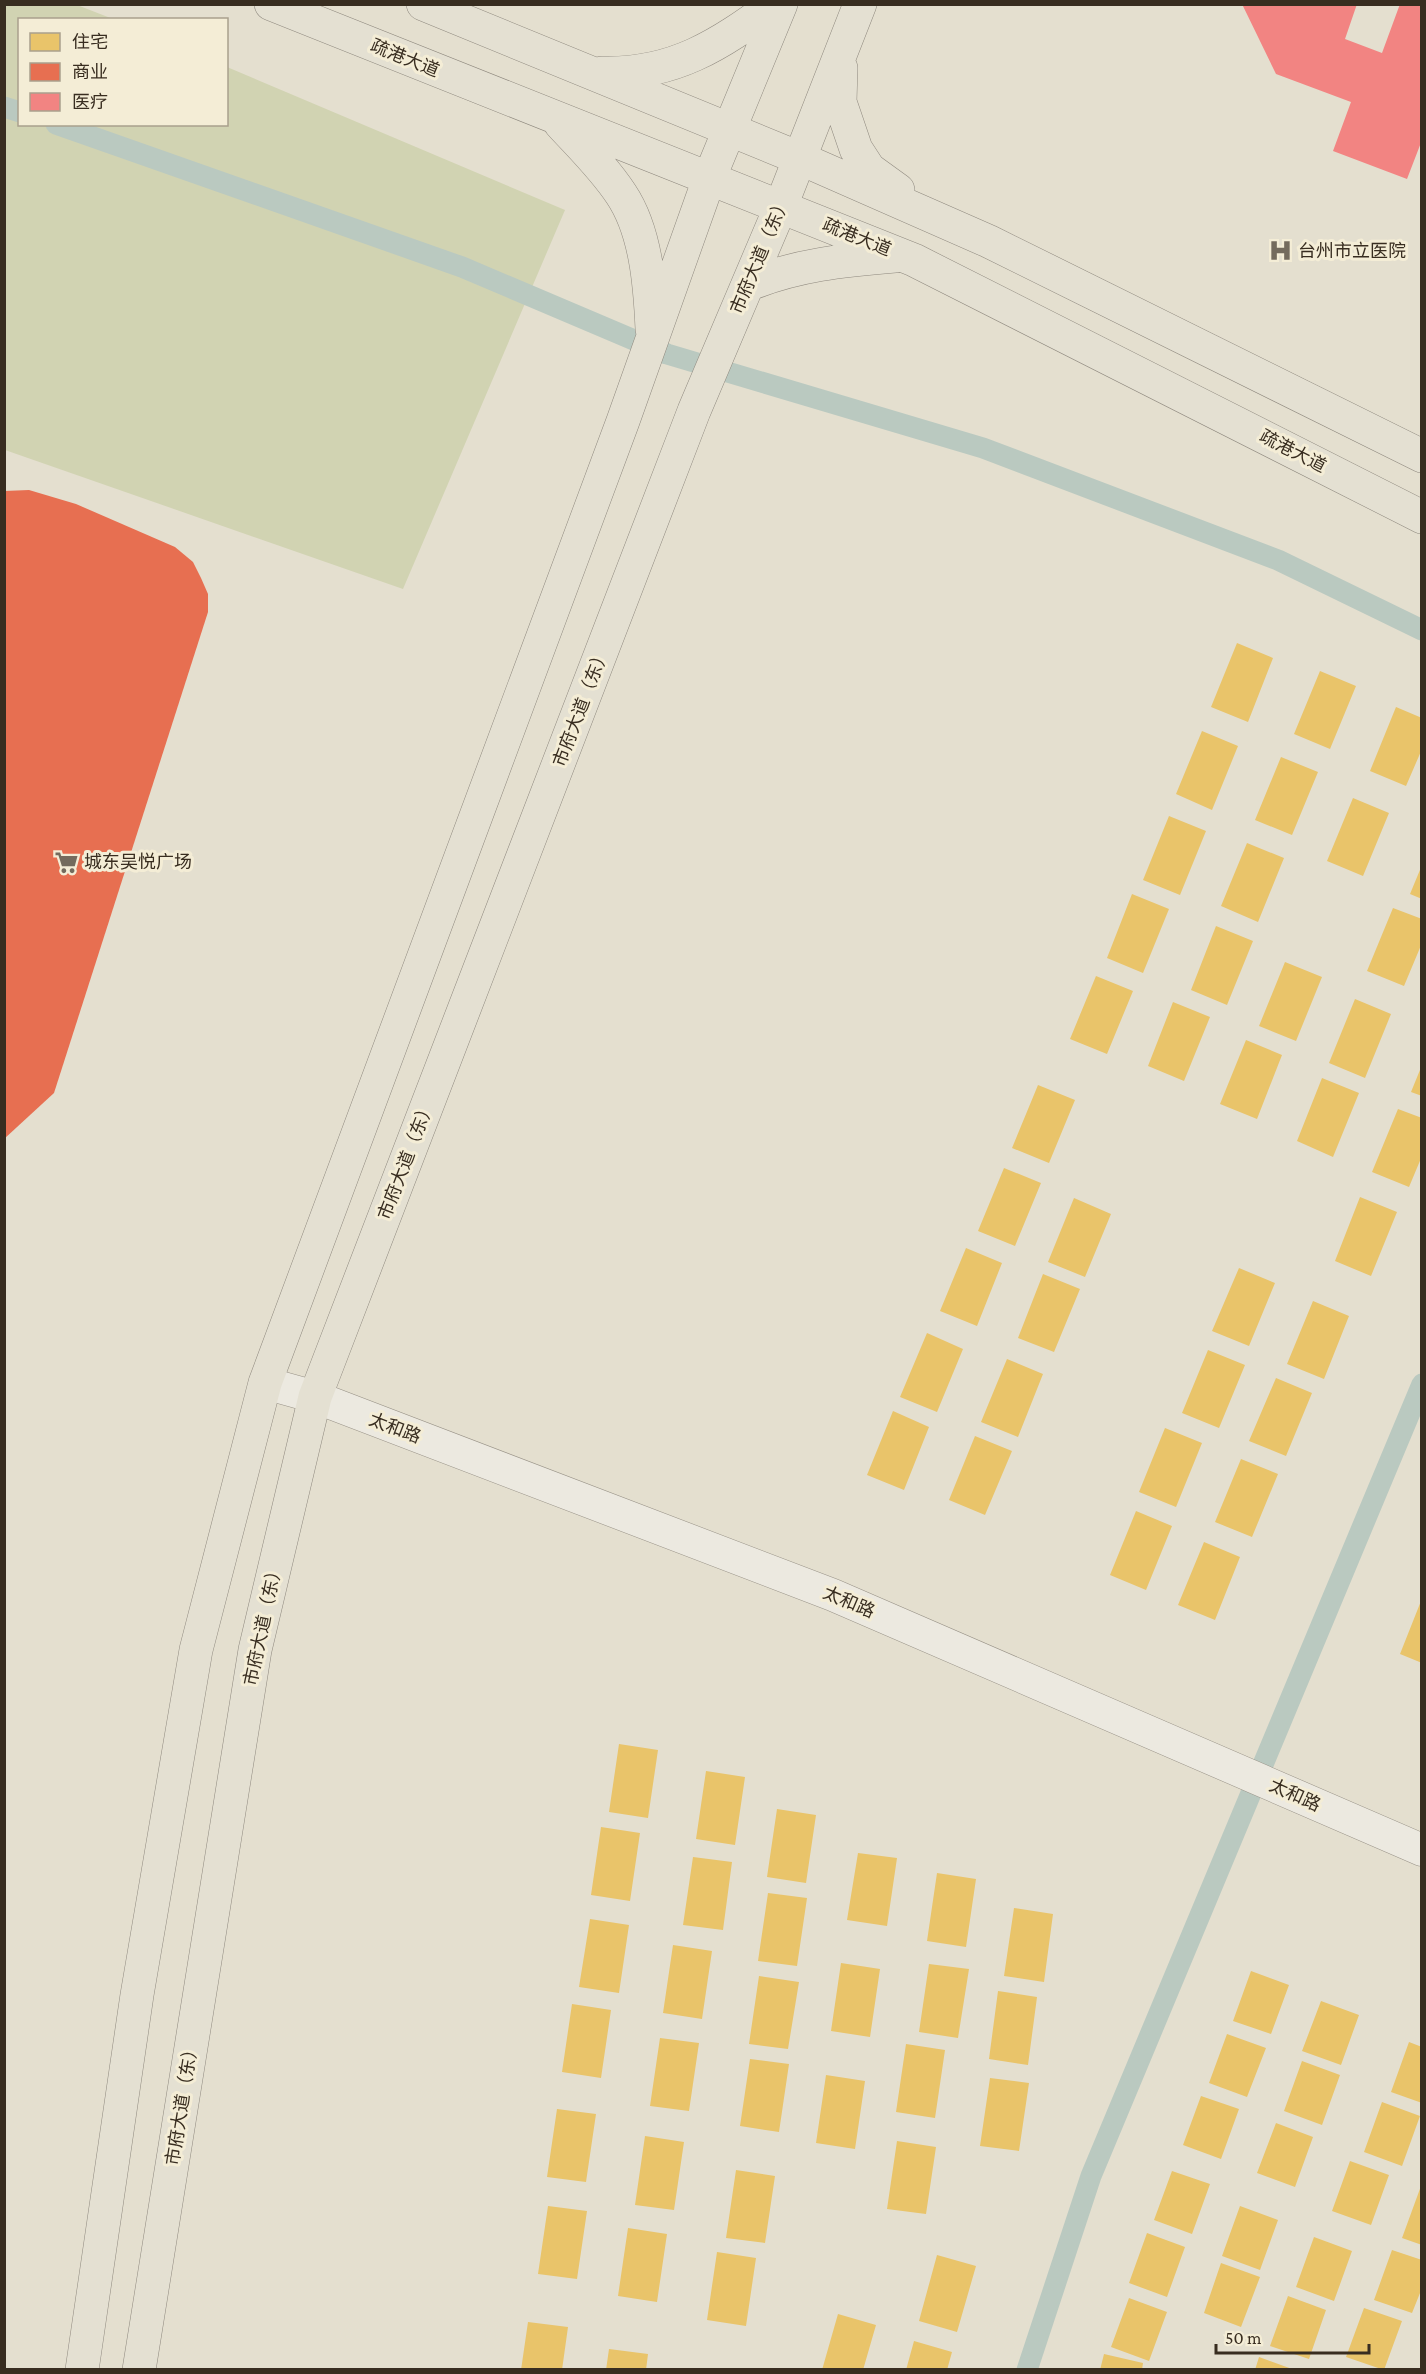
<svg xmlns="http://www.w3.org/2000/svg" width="1426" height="2374" viewBox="0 0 1426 2374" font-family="'Crimson Pro','Noto Sans SC',serif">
<rect width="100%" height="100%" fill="#e4dfcf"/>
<path fill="#d1d3b2" d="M5,4L77,5L113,19L20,20V124H226L227,67L565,210L403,589L5,450Z"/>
<path fill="#e9c46a" d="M1237,643L1273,658L1248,722L1211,707Z
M1320,671L1356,686L1330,749L1294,734Z
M1396,707L1422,718V749L1406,786L1370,771Z
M1202,731L1238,746L1212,810L1176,794Z
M1281,757L1318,772L1292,835L1255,820Z
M1353,798L1389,813L1363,876L1327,861Z
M1169,816L1206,831L1180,895L1143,880Z
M1247,843L1284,858L1258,922L1221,906Z
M1422,865V899L1410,894Z
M1132,894L1169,909L1143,973L1107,958Z
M1393,908L1422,919V943L1404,986L1367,971Z
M1216,926L1253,941L1227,1005L1191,990Z
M1285,962L1322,977L1296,1041L1259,1026Z
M1096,976L1133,991L1107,1054L1070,1039Z
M1355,999L1391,1014L1365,1078L1329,1063Z
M1173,1002L1210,1017L1184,1081L1148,1066Z
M1246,1040L1282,1055L1257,1119L1220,1104Z
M1422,1065V1096L1411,1092Z
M1322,1078L1359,1093L1333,1157L1297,1141Z
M1038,1085L1075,1100L1049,1163L1012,1148Z
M1398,1109L1422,1118V1156L1409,1187L1372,1172Z
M1004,1168L1041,1183L1015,1246L978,1231Z
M1360,1197L1397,1212L1371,1276L1335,1261Z
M1074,1198L1111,1214L1085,1277L1048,1262Z
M966,1248L1002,1263L977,1326L940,1311Z
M1239,1268L1275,1283L1249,1346L1212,1331Z
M1043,1274L1080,1289L1054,1352L1018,1338Z
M1313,1301L1349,1316L1324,1379L1287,1364Z
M927,1333L963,1349L937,1412L900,1397Z
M1208,1350L1245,1365L1219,1428L1182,1413Z
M1007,1359L1043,1374L1018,1437L981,1422Z
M1276,1378L1312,1393L1286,1456L1249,1441Z
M893,1411L929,1427L904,1490L867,1475Z
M1165,1428L1202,1443L1176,1507L1139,1492Z
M975,1436L1012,1451L985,1515L949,1500Z
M1241,1459L1278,1474L1252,1537L1215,1522Z
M1136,1511L1172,1526L1146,1590L1110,1575Z
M1204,1542L1240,1557L1215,1620L1178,1605Z
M1421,1601H1422V1663L1400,1654Z
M619,1744L658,1750L648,1818L609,1812Z
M706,1771L745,1777L735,1845L696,1839Z
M777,1809L816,1815L806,1883L767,1877Z
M601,1827L640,1833L630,1901L591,1895Z
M858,1853L897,1858L887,1926L847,1920Z
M693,1857L732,1862L723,1930L683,1925Z
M937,1873L976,1879L966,1947L927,1941Z
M768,1893L807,1898L797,1966L758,1961Z
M1014,1908L1053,1914L1044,1982L1004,1976Z
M590,1919L629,1925L619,1993L579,1987Z
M673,1945L712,1951L702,2019L663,2013Z
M841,1963L880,1969L870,2037L831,2031Z
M929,1964L969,1969L958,2038L919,2032Z
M1251,1971L1289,1985L1271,2034L1233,2021Z
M759,1976L799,1982L788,2049L749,2044Z
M998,1991L1037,1997L1028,2065L989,2059Z
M1321,2001L1359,2015L1341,2065L1302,2051Z
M572,2004L611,2010L601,2078L562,2072Z
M1227,2034L1266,2048L1247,2097L1209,2083Z
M660,2038L699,2043L689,2111L650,2106Z
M1409,2042L1422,2047V2103L1391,2092Z
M906,2044L945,2050L935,2118L896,2112Z
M750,2059L789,2064L779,2132L740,2126Z
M1302,2061L1340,2075L1322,2125L1284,2111Z
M826,2075L865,2081L855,2149L816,2143Z
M990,2078L1029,2083L1019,2151L980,2146Z
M1201,2096L1239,2109L1221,2159L1183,2145Z
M1382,2102L1420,2116L1402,2166L1364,2152Z
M557,2109L596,2114L586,2182L547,2177Z
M1276,2123L1313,2137L1295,2187L1257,2173Z
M645,2136L684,2142L674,2210L635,2205Z
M897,2141L936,2147L926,2214L887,2209Z
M1350,2161L1389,2175L1371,2225L1332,2211Z
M736,2170L775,2176L765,2243L726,2238Z
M1172,2171L1210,2184L1192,2234L1154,2220Z
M1421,2186H1422V2245L1402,2238Z
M548,2206L587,2211L577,2279L538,2274Z
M1240,2206L1278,2220L1260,2270L1222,2256Z
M628,2228L667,2234L657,2302L618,2296Z
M1147,2233L1185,2247L1167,2297L1129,2283Z
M1314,2237L1352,2251L1334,2301L1296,2287Z
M1392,2250L1422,2260V2288L1412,2313L1374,2300Z
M717,2252L756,2258L746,2326L707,2320Z
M937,2255L976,2266L957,2332L919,2321Z
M1221,2263L1260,2277L1241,2327L1204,2313Z
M1288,2296L1326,2310L1309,2359L1270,2346Z
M1129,2298L1167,2312L1149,2361L1111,2347Z
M1364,2308L1402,2321L1384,2370L1346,2357Z
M838,2314L876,2325L863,2370H822Z
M528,2322L568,2327L562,2370H521Z
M914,2341L952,2352L947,2370H906Z
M609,2349L648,2354L646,2370H606Z
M1104,2354L1143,2363L1142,2370H1100Z
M1259,2357L1292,2369V2370H1255Z"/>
<path fill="#e76f51" d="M29,490L76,504L175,547L193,562L201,578L208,594V612L54,1093L4,1139V491Z"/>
<path fill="#f28482" d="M1242,4H1357L1345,39L1382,53L1400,4H1422V140L1407,179L1333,151L1351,102L1276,74Z"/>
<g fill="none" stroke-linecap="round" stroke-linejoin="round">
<path stroke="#bac9c0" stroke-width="21" d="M4,107L20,112
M56,124L462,267L667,354L983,448L1278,560L1422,630
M1027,2370L1091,2176L1422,1384"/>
<defs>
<path id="secondary" d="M265,1383L315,1397L833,1595L1422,1850"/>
<path id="primary" d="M271,4L914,260L1422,517
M423,4L799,158L988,241L1422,456
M841,68L840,102L856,149L869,169L898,190
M602,73C674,75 719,45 775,4
M560,123C581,146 604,168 621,194C646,231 650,285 652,329
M748,285C795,265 845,260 895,256
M82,2370L137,1995L196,1650L265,1383L623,421L709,179L781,4
M139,2370L255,1650L315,1397L694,411L781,206L860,4"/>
</defs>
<use href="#secondary" stroke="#999388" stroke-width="33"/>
<use href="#primary" stroke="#8f897f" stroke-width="34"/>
<use href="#secondary" stroke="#ece9e0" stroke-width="32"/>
<use href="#primary" stroke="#e4e0d2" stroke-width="33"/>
</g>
<defs>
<symbol id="hospital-bare" viewBox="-9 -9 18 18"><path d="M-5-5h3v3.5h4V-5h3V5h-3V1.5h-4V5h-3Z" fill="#746b5d" stroke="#f4edd6" stroke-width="2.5" paint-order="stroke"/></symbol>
<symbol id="supermarket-bare" viewBox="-9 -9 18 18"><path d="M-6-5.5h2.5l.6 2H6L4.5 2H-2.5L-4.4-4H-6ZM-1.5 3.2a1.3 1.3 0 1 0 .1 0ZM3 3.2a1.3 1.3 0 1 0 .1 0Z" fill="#746b5d" stroke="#f4edd6" stroke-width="2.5" paint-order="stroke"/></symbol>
</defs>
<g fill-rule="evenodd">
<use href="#hospital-bare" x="1264" y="234" width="33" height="33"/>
<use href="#supermarket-bare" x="50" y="846" width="33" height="33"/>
</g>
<g text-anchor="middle" stroke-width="6" stroke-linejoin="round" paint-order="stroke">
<g font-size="18" fill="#382d20" stroke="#f4edd6">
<text transform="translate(405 58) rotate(22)" y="6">疏港大道</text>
<text transform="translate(857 237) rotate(22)" y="6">疏港大道</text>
<text transform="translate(760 255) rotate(-67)" y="6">市府大道（东）</text>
<text transform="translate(1293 451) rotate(27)" y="6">疏港大道</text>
<text transform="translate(581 707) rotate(-69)" y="6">市府大道（东）</text>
<text transform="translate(406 1160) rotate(-69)" y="6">市府大道（东）</text>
<text transform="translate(395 1428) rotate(21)" y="6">太和路</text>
<text transform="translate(849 1602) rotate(23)" y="6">太和路</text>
<text transform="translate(263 1624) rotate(-78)" y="6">市府大道（东）</text>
<text transform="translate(1295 1795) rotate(24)" y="6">太和路</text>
<text transform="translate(182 2103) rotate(-81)" y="6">市府大道（东）</text>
</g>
<g font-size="18" fill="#382d20" stroke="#f4edd6" text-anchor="start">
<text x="1298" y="257">台州市立医院</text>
<text x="84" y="868">城东吴悦广场</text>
</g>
</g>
<rect width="1426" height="2374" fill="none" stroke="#382d20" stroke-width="12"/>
<rect x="18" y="18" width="210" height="108" fill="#f4edd6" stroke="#a9a08d" stroke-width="1.5"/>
<rect x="30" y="33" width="30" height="18" fill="#e9c46a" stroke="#a9a08d" stroke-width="1.5"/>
<text x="72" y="48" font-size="18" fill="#382d20">住宅</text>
<rect x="30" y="63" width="30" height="18" fill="#e76f51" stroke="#a9a08d" stroke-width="1.5"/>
<text x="72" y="78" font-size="18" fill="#382d20">商业</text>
<rect x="30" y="93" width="30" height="18" fill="#f28482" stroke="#a9a08d" stroke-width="1.5"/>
<text x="72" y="108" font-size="18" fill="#382d20">医疗</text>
<path d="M1216 2344v9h153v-9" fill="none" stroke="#382d20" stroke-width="3"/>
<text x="1225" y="2344" font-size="18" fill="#382d20" stroke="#f4edd6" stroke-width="4.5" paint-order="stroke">50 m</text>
</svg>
